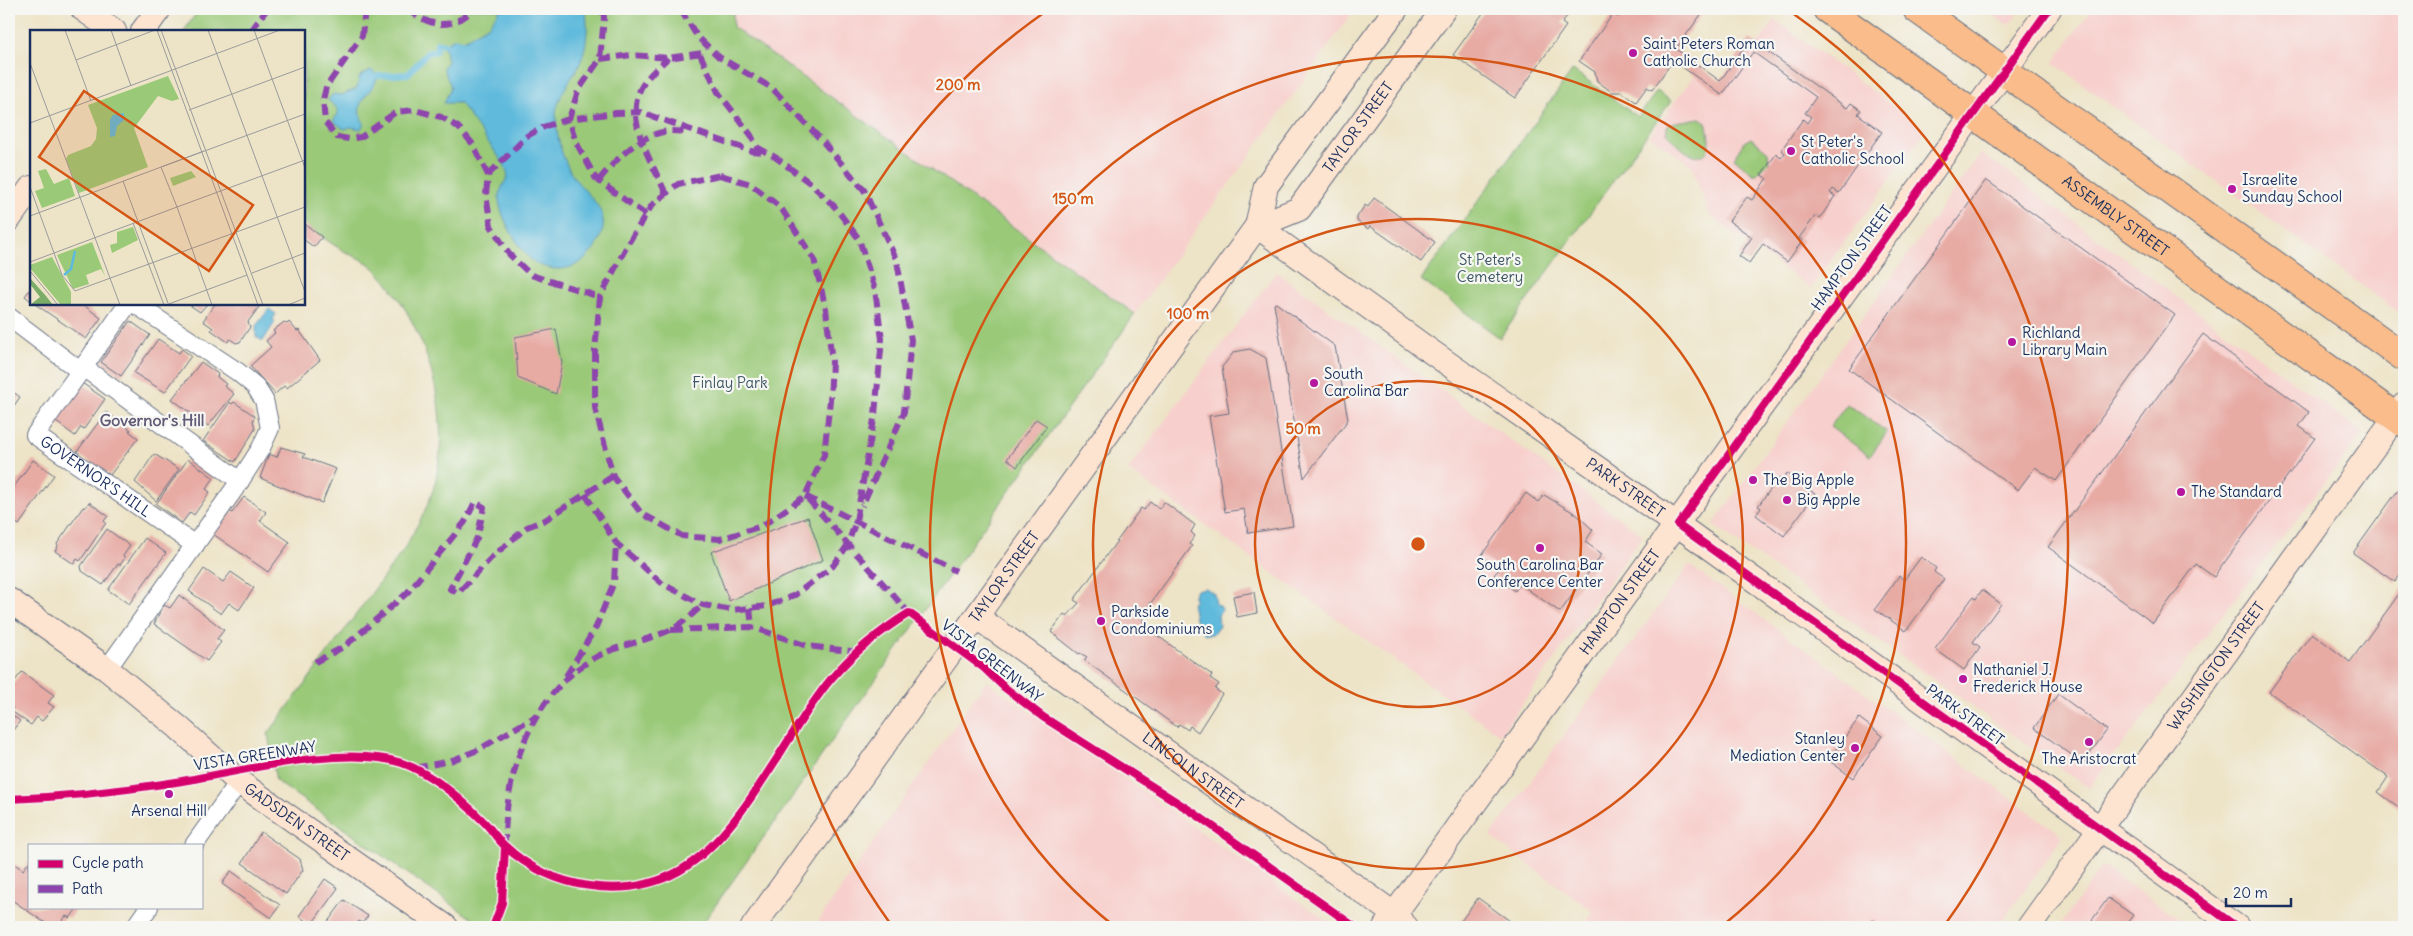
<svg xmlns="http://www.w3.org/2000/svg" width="2413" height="936" viewBox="0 0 2413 936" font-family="Delius,sans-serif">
<rect width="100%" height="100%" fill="#f6f6f2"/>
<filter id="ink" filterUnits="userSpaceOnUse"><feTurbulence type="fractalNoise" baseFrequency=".02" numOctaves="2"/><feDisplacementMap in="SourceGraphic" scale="10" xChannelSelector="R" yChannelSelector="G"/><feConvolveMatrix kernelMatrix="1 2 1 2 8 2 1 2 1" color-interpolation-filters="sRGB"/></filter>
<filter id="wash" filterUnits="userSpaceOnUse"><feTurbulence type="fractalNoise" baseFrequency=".0096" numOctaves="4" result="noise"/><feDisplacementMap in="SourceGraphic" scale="20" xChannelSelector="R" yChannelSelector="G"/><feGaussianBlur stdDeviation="1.12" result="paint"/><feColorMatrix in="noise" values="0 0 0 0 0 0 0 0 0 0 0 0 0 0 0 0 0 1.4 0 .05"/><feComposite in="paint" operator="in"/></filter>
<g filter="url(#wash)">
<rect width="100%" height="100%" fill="#ede3c6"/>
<path fill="#f7d0cd" d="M733,9H1355L1135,314L733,27Z
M1984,9H2020L2009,26Z
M2092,9H2404V316L2053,63Z
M1775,20L1926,130L1811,288L1710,216L1692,166L1650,136L1695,74L1722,93Z
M1981,153L2363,433L2089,788L1713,525Z
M1276,272L1643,535L1500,735L1128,470Z
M1689,565L2063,836L1998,927H1583L1594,912L1490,836Z
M986,681L1336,927H814Z
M2102,866L2190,927H2059Z"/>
<path fill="#9ac978" stroke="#5a7c6b" d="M199,9H733V27L1135,314L700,927H484L276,781L268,734L405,548C415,529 427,510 433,490C455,418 427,322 374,268C366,260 352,256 342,250C329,242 316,233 304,224V31H184Z
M1573,70L1638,117L1657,91L1671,101L1500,338L1421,280Z
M1700,118L1706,122C1709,134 1715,163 1691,154C1683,152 1674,139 1667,134V127L1671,123Z
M1751,138L1768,152L1769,162L1757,174H1753L1734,158L1744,142Z
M1847,404L1887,432L1870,456L1830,427Z"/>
<path fill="#5ebadc" stroke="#3c749d" d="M500,9H585C589,25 587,45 581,61C573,79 556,96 556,116C556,135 561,154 570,171C580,191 610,206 602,232C593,261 567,278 537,264C523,257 497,213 499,196C500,189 506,181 508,175L504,164L460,103H444L451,87L443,68L447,61L444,44L455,38L464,40L489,25Z
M371,70L378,76C373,94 350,101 364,123L361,129L351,127L344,129L333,121L338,114V109L328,100L333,94L342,95L357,88L360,76Z
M269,309L276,314L273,319L275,322L263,341L256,337V326Z
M1206,588L1214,594L1216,604L1221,607L1222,610L1218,615L1219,626L1213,634H1205L1196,623L1192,603L1195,601L1194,595L1196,590Z"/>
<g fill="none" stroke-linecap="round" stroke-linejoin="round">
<path stroke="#5ebadc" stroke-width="6" d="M378,76L408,74L427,53L436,51L437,43L444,44"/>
</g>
<g id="blocks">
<path fill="#e7aba4" d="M1486,9H1572L1562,23L1566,26L1515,98L1453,55Z
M1624,9H1705L1676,49L1720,81L1750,39L1847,108L1851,103L1861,110L1858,114L1882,132L1864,157L1859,154L1857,156L1862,160L1839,193L1833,189L1830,193L1835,196L1820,218L1816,215L1799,238L1803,240L1787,262L1763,244L1749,263L1739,256L1752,237L1729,221L1747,197L1752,200L1767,178L1761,175L1776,154L1781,158L1785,153L1781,150L1803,119L1807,123L1811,117L1805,113L1816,97L1753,52L1722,95L1675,62H1672L1652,90L1647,87L1636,102L1622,92H1612L1597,81L1595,72L1579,61L1613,14L1618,17Z
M1986,180L2175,315L2056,481L2035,467L2018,490L1849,369Z
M1374,198L1435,242L1421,262L1370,226L1368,229L1357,221V217L1365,205L1368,207Z
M305,224L322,237L314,247L304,240Z
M31,288V301L25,296Z
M1276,303L1335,346L1348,420L1304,478L1274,304Z
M35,304H82L101,318L86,339Z
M188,304H207L200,312Z
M215,304H261L248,322L250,327L240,342L236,343L230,339L228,342L211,330L213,328L203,321Z
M130,321L150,335L121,376L101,362Z
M284,322L287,324L289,322L297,331L299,330L320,360L287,388L284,386L275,394L250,366L271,347L266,341L275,333L273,331Z
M556,329L562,362L556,394L518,378L515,337Z
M2203,334L2309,412L2299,426L2315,438L2214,577L2196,564L2153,623L2048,547Z
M158,339L179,353L182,349L191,356L165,392L134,373Z
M1250,349L1266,358L1293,526L1248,533L1244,509L1225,512L1209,416L1229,413L1222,367L1234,352Z
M201,362L218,374L217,377L226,384L224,386L234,394L208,426L172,399Z
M82,383L105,399L84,429L81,427L75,436L55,421Z
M9,389L20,397L9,413Z
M230,402L232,404L234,402L255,416L253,420L255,429L235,462L203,441Z
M106,412L131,430L129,431L138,438L110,475L76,453Z
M1036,419L1047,426L1017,467L1007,459Z
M281,447L305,454L303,457L336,469L322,503L260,478L269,454L277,457Z
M154,454L179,469L156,501L135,482Z
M188,459L214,478L206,489L210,492L194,515L190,512L182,523L156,504Z
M33,460L54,475L19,525L9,518V494Z
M1787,473L1815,494L1784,536L1756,515L1761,508L1758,506L1779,478L1782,480Z
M2404,482V570L2395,582L2353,553Z
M1526,493L1538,502L1544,495L1576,514L1593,530L1585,542L1602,554L1560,612L1520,584L1515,591L1494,575L1499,569L1481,556Z
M244,497L266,512L260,521L290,542L268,572L213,534L230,511L232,513Z
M89,502L108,516L104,521L106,523L80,561L77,559L74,564L55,551L58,546L57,544L83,507L85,508Z
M1150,502L1159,509L1164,502L1195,525L1191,532L1195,536L1189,544L1192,546L1142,615L1144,626L1212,675L1210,678L1219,684L1215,689L1222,694L1198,732L1190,726L1188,730L1179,724L1177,727L1084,660L1087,657L1080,653L1079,654L1051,632L1064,614L1067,616L1079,603L1074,600L1141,508L1144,510Z
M808,517L823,560L729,601L711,552Z
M107,529L130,546L123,556L125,558L120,565L118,564L103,585L82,571L81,566Z
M145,538L166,553L129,604L108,590Z
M1921,557L1936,568L1934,572L1944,579L1906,631L1875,609L1899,576L1904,580Z
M204,569L223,582L231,572L254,588L239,610L229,603L221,614L189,591Z
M2404,587V811L2378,792L2388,777L2269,692L2312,633L2350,662Z
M1982,590L2001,604L1973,642L1980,647L1964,670L1935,649L1973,597L1976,599Z
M1254,592L1257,613L1237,617L1233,596Z
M179,595L224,630L217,639L221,642L207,661L154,624L164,605L170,608Z
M22,672L54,695L48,703L54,707L42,721L37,717L31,725L10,710L13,708L9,705V688Z
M2058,694L2107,730L2083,763L2034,728Z
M9,713L20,721L9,735Z
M1859,718L1883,736L1853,778L1828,760Z
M261,832L300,859L303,870L286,894L242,863Z
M9,860L23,870L29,862V907H78L70,918L66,916L58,927H51L9,898Z
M231,871L280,905L271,918L222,884Z
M325,879L338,888L311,925L299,916Z
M1478,898L1510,921L1506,927H1461L1458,925Z
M2108,898L2133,915L2124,927H2087Z
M344,900L368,916L362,923L359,921L354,927H324Z
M1873,920L1883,927H1868Z"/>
</g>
</g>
<g filter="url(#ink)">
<use href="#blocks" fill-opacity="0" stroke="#646e82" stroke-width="1"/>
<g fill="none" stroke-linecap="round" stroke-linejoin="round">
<defs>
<g id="street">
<path id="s1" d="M128,304L35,435L195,545"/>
<path d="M9,317L80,371"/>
<path d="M83,367L240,481"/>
<path d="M107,669L240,481L261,448L270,428L264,400L255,386L238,372L135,304"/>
<path d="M194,845L239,782"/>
<path d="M135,927L149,907"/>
</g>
<g id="secondary">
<path d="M83,9L114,31"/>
<path d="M143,31L159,9"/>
<path d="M9,219L31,188"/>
<path id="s2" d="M1257,226L1423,346L1678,525L2237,927"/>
<path id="s3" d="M1257,226L1299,209L1444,9"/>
<path id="s4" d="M9,600L107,669L178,727L239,782L446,927"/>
<path id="s5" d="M977,617L1394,914L1406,927"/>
<path id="s6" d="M753,927L1257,226L1266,186L1396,9"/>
<path id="s7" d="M1385,927L2049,9"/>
<path id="s8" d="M2029,927L2404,405"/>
</g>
<g id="primary">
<path id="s9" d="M1827,9L2404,423"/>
<path d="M1917,9L2404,357"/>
</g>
</defs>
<use href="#street" stroke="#646e82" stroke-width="20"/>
<use href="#secondary" stroke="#646e82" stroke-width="26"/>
<use href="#primary" stroke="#646e82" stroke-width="30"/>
<use href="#street" stroke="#fff" stroke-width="18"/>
<use href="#secondary" stroke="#fde4d0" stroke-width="24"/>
<use href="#primary" stroke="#f9bc8a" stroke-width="28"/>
<path stroke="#8e44ad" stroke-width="6" stroke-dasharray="12 6" stroke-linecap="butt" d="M365,9L362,36L326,87L323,100L325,122L337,137L349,139L361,137L396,112L415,110L441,117L458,127L472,143L488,175L486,195L491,226L509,254L531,275L600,297
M408,9C430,28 452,30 474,9
M603,9L604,18L600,59L578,91L569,119L576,142L596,179L646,215
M680,9L697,36L719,57L772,88L824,143L864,190L897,261L911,340L904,412L862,506
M251,31L267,9
M600,59L631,55L668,58L702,53
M488,175L527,136L546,126L569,119L616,113L640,112L751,151L763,152
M720,175L751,184L781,208L814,259L826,309L832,362L830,400L824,455L805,496L762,526L720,539L682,536L641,513L613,476L595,408V351L600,297L629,242L652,205L678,184Z
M599,180C616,159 640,134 669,131C676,131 683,132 689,133
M666,194C652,161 619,114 646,80C652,72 661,65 668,58
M585,494L616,543L663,584L703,605L732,610L767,606L795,595L833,566L847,546L856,521L875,414L882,339L875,290L859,239L835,207L810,183L775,157L757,147L751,135L718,92L699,52
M805,496L956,571
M808,499L909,613
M750,608L752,627
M671,630L752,627L807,646L858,652
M315,662L345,646L407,593L465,522L475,502L484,507L477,538L450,589L458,593L491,558L527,527L545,520L613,476
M566,676L596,627L614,582L616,543
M415,768L450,761L478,750L536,716
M505,847C504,773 532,688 602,654C624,644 649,640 670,630C682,625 693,613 703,605"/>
<defs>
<path id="cycleway" d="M2049,9L1678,525L2237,927
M9,799C61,797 112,792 163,784C230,775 339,743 402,763C433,774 461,799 484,822C492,830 497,839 505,846C550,889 625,901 679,871C743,835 784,735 831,679C853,653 880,631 909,613L984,668L1004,687L1043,717L1194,813L1355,927
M493,927L502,903L505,847"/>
</defs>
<use href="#cycleway" stroke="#f6f6f2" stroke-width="11"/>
<use href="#cycleway" stroke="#d6006c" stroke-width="8"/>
</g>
</g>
<g fill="none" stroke="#d45514" stroke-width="2.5">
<circle cx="1418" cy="544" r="163"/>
<circle cx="1418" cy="544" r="325"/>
<path d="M1114 926A488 488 0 1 1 1722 926"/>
<path d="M892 926A650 650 0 0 1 1045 12M1791 12A650 650 0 0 1 1944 926"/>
</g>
<g fill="#b5179e" stroke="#f6f6f2" stroke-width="2">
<circle cx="1633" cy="53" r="5"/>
<circle cx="1791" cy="151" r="5"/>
<circle cx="2232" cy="189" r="5"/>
<circle cx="2012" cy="342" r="5"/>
<circle cx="1314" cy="383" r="5"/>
<circle cx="1753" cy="480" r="5"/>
<circle cx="2181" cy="492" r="5"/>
<circle cx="1787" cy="500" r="5"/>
<circle cx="1540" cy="548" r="5"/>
<circle cx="1101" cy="621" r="5"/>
<circle cx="1963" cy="679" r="5"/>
<circle cx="2089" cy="742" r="5"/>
<circle cx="1855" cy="748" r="5"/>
<circle cx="169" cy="794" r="5"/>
</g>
<g text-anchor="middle" stroke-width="4.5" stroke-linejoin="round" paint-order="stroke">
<g font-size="15" fill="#1b2f5e" stroke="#f6f6f2" text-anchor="start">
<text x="1643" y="49">Saint Peters Roman<tspan x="1643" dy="17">Catholic Church</tspan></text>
<text x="1801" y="147">St Peter's<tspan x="1801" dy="17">Catholic School</tspan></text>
<text x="2242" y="185">Israelite<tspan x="2242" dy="17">Sunday School</tspan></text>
<text x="2022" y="338">Richland<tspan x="2022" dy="17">Library Main</tspan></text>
<text x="1324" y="379">South<tspan x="1324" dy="17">Carolina Bar</tspan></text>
<text x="1763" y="485">The Big Apple</text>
<text x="2191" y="497">The Standard</text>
<text x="1797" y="505">Big Apple</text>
<text x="1540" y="570" text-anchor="middle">South Carolina Bar<tspan x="1540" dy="17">Conference Center</tspan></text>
<text x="1111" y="617">Parkside<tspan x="1111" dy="17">Condominiums</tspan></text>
<text x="1973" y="675">Nathaniel J.<tspan x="1973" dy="17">Frederick House</tspan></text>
<text x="1845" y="744" text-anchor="end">Stanley<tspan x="1845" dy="17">Mediation Center</tspan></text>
<text x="2089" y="764" text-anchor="middle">The Aristocrat</text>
<text x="169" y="816" text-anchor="middle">Arsenal Hill</text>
</g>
<g font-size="15" fill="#1b2f5e" stroke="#f6f6f2">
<text dy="5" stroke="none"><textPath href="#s3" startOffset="146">TAYLOR STREET</textPath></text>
<text dy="5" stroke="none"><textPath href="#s9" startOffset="355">ASSEMBLY STREET</textPath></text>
<text transform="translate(1852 258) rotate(-54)" y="5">HAMPTON STREET</text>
<text dy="5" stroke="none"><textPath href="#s1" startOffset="234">GOVERNOR'S HILL</textPath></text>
<text dy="5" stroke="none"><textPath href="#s2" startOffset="452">PARK STREET</textPath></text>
<text dy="5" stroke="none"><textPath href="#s6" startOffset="431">TAYLOR STREET</textPath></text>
<text dy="5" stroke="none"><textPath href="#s7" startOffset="401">HAMPTON STREET</textPath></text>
<text transform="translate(992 661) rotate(38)" y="5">VISTA GREENWAY</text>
<text dy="5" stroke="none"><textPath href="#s8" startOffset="321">WASHINGTON STREET</textPath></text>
<text transform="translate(1965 715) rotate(36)" y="5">PARK STREET</text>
<text transform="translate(255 756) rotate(-9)" y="5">VISTA GREENWAY</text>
<text dy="5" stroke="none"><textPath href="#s5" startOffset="265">LINCOLN STREET</textPath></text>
<text dy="5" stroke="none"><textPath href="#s4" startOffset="364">GADSDEN STREET</textPath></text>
</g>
<g font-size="15" fill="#3b5664" stroke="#f6f6f2">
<text x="1490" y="265">St Peter's<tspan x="1490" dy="17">Cemetery</tspan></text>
<text x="730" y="388">Finlay Park</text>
</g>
<g font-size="16" font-weight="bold" fill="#625a76" stroke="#f6f6f2">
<text x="152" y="426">Governor's Hill</text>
</g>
</g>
<g transform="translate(30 30)">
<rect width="275" height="275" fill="#ede3c6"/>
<path d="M138,46L149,69L142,71L128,66L104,98L118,137L49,163L36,129L38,125L61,116L66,109L67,98L58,75ZM16,139L24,154L39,148L45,166L12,178L5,161L14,158L8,141ZM161,141L166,147L143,156L140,148ZM103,197L108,210L82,223L80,215L87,213V202ZM62,212L75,246L71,239L56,245L59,254L43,259L27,225ZM22,227L41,262V275H31L0,238V235Z" fill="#9ac978"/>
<path d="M0,248L16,266L23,275H0L10,267L0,254Z" fill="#7bad68"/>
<path d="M94,83V90L87,96L85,106L80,107V90L83,85Z" fill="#5ebadc"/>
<path fill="none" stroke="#5ebadc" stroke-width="2.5" d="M34,245L41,239L45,221"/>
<path fill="none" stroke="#999b9c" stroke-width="1" d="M35,0L61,71M81,0L101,56M127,0L228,275M131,0L233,275M178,0L275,262M224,0L275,138M46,30L125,0M0,33L90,275M159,80L275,37M0,93L250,0M131,137L275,84M93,151L138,273M0,157L32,245L45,261L275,177M0,186L174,121M103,193L134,275M0,232L147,177L131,137M0,241L28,275M222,243L275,223M136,275L217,245M182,275L147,177L275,130M258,275L275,268"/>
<path fill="#d45514" fill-opacity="0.15" stroke="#d45514" stroke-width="2.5" d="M54,61L223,175L179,241L9,127Z"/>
<rect width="275" height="275" fill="none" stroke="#1b2f5e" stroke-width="2.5"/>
</g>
<circle cx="1418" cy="544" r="8" fill="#d45514" stroke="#f6f6f2" stroke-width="2.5"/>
<g font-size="15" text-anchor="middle" font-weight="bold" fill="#d45514" stroke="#f6f6f2" stroke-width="4.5" stroke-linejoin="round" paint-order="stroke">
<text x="958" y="90">200 m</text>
<text x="1073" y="204">150 m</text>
<text x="1188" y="319">100 m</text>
<text x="1303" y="434">50 m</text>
</g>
<rect width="2413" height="936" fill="none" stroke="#f6f6f2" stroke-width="30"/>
<rect x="28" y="844" width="175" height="65" fill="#f6f6f2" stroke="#9ea6b7"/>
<rect x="38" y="860" width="25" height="8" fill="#d6006c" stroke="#9ea6b7"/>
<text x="72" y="868" font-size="15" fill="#1b2f5e">Cycle path</text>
<rect x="38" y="885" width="25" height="8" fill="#8e44ad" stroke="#9ea6b7"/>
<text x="72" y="894" font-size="15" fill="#1b2f5e">Path</text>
<path d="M2226 898v8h65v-8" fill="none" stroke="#1b2f5e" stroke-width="2.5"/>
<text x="2233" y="898" font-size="15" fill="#1b2f5e" stroke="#f6f6f2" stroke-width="4" paint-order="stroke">20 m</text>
</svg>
